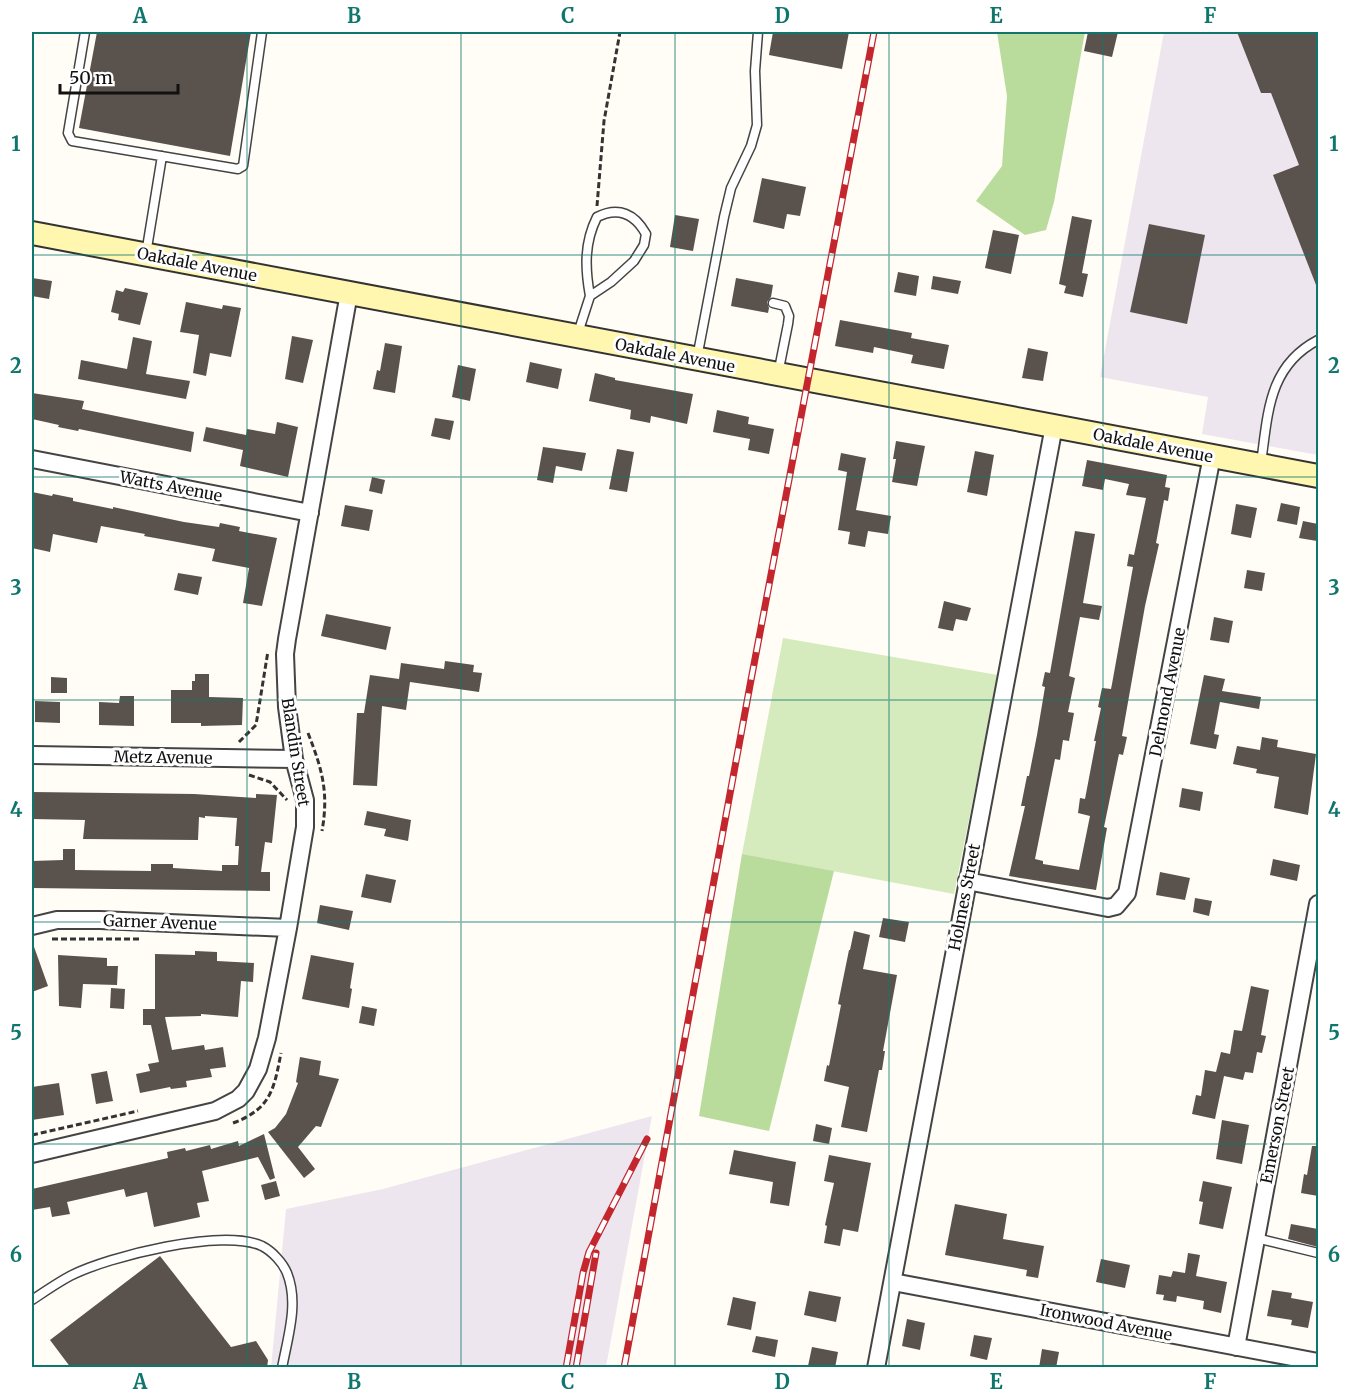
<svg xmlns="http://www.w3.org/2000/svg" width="1350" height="1399" viewBox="0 0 1350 1399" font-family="Merriweather,serif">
<rect width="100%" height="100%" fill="#fffdf5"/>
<path fill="#eee6ef" d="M1164,32H1318V455L1202,434L1208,397L1100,377Z
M652,1116L606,1367L271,1368L286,1209L383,1189Z"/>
<path fill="#d5ebbd" d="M783,638L998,675L954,894L742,854Z"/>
<path fill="#b9dc9c" d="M997,32H1085L1054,202L1046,230L1025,235L976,201L1002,166L1007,96Z
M742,854L834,871L769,1131L699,1116Z"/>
<path fill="#5a524d" d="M97,32H251L230,156L79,128Z
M773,32H849L842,69L769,55Z
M1088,32H1118L1112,57L1084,51Z
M1237,32H1318V290L1273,175L1299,165L1271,93H1261Z
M762,178L806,187L800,216L787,214L784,229L753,222Z
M675,215L699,219L693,251L670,247Z
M1072,216L1092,220L1082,273L1088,274L1083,297L1064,293L1066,286L1059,284Z
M1149,224L1205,235L1187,324L1130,312Z
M993,230L1019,235L1011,274L985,268Z
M898,272L919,276L916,296L894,292Z
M933,276L961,281L958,294L931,289Z
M32,278L52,281L49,299L32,296Z
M736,278L773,285L771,297L767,302L769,308L768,313L731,306Z
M125,288L148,293L140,325L118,320L119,314L111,312L116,290L123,292Z
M186,302L222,309L223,305L241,308L231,357L210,353L206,376L193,373L199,335L180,332Z
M840,320L912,333L911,338L949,345L944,369L911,363L913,355L874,347L873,353L835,346Z
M292,336L313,340L303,383L285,379Z
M133,337L152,341L146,374L190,381L186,399L78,379L81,360L127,369Z
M385,343L402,346L395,393L373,389L377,370L380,371Z
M1028,348L1048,352L1043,381L1022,378Z
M530,362L562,369L558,389L526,382Z
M458,365L476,369L470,401L452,397Z
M595,373L615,378V380L693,394L687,424L651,416L650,423L630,419L631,410L589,401Z
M32,393L84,401L82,409L194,432L191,452L79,429L78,431L58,427L59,425L32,419Z
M717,410L749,417L748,424L774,429L769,454L748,450L750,439L713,432Z
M435,418L454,421L450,440L431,436Z
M277,422L298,427L288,477L240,466L243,450L203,441L206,427L246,435L247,429L275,434Z
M896,441L925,446L917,486L892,482L896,459H893Z
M543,447L586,453L582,471L556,466L553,483L537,480Z
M617,449L634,452L627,492L609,489Z
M975,451L994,455L987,496L967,492Z
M841,453L866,458L856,510L891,516L888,534L868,531L865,547L848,544L850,532L838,530L847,472L838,470Z
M1087,460L1167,475L1165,487L1170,488L1168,501L1164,500L1156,543L1159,544L1145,606L1122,736L1127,737L1123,755L1119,754L1104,827L1107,828L1096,890L1009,876L1025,806H1021L1027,776H1029L1037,735L1045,687L1042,686L1045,672L1050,673L1075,531L1095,534L1083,603L1102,606L1099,620L1080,617L1069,676L1075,678L1068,712L1074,713L1069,741L1063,740L1060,760L1055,759L1035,859L1043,861V864L1079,870L1090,816L1078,813L1080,798L1085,799L1096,741H1094L1101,708L1098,707L1102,688L1111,689L1112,684L1133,567L1127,566L1129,554L1134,555L1146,498L1126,495L1129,484L1105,479L1103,490L1082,486Z
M372,477L385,480L382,494L369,491Z
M32,492L52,496L53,494L73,498V501L113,509V507L184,522L219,527L220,523L240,527L239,531L277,538L262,606L243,603L249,568L212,561L215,549L172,541L144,536L145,534L101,526L97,543L53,534L50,552L32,548Z
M1281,503L1300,507L1297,525L1277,521Z
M1236,504L1257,508L1251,538L1231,534Z
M345,505L373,510L369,531L341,526Z
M1303,521L1318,524L1317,541L1299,538Z
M1247,570L1265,573L1262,591L1244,588Z
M178,573L202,577L198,595L174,590Z
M944,601L971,608L967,621L956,619L953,631L938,628Z
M326,614L391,627L386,650L321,636Z
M1214,617L1233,621L1229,643L1210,640Z
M445,661L474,665L473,672L482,673L479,692L410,682L406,710L382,706L377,786L353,785L357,713H364L370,675L399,679L401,663L444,669Z
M195,674H209V697L243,698L242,725L201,726V723H171V690H192V681H195Z
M1204,675L1225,679L1222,691L1261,697L1259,709L1220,702L1214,734L1219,735L1216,749L1190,744Z
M51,677L67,678V693H51Z
M120,696H134V726L99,725V702L119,703Z
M35,701L60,702V723L35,722Z
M1262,737L1278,740L1277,747L1316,754L1308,815L1274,808L1279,777L1256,773L1257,769L1233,764L1237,746L1260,750Z
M1182,788L1203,792L1200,811L1179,807Z
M32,792L194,794L256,798V794L277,795L272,843L265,842L261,872H270V891L32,888V861L63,860V849H75V870L151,871V864H173V868L222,871V865H238L239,846H235L237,818L205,816V818L199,817L198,840L83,839L85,820L32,819Z
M367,811L411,820L408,841L384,836L386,829L364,825Z
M1273,859L1300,865L1297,881L1270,875Z
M1160,872L1190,878L1185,900L1156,895Z
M366,874L396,880L391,903L361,897Z
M1195,898L1212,901L1209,916L1193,912Z
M320,905L353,911L349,930L317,923Z
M883,918L909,922L905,942L879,937Z
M854,931L870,935L863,969L897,975L883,1051H885L882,1070H879L867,1132L841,1127L849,1087L824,1081L827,1065L829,1066L841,1005L838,1004L849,950H850Z
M33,944L48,986L32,992V945Z
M195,951L217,952V961L254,963L253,982L241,981L238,1017L201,1014V1016L165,1017L172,1050L204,1045L205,1050L223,1047L226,1067L210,1069L212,1077L186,1081L187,1087L171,1089L170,1087L140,1093L136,1074L150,1071L148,1064L159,1062L151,1025H143V1009H155V954L195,955Z
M58,955L107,958V966H118L117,985L83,984L81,1008L59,1006Z
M311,955L354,963L350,988L352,989L349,1008L302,999Z
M1251,986L1269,990L1261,1035L1266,1036L1262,1053L1257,1052L1253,1073L1245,1072L1243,1080L1224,1076L1215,1119L1192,1114L1196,1095L1201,1096L1205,1070L1216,1072L1221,1052L1230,1054L1234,1030L1242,1031Z
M111,988L125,989L124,1009L110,1008Z
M362,1006L377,1009L374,1026L359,1023Z
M300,1057L321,1061L319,1075L339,1079L321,1127L316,1126L298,1147L315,1169L304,1178L268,1132L275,1128L286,1114L298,1083L296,1082Z
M107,1071L113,1101L96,1104L91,1074Z
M59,1083L64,1115L32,1120V1087Z
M1222,1120L1249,1125L1242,1164L1216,1159Z
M816,1124L832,1128L829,1144L813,1141Z
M264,1134L275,1178L270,1180L258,1157L202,1171L209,1201L197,1203L200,1217L154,1227L147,1192L126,1197L124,1189L67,1202L70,1214L52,1217L50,1207L32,1210V1189L168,1158L167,1152L185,1148L186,1151L210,1145L211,1149L238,1141L239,1146Z
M1312,1146H1318V1196L1301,1193L1304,1174L1307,1175Z
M734,1150L796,1162L789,1206L770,1203L773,1182L729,1174Z
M829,1155L871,1163L858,1232L843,1229L840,1246L824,1243L827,1226L825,1225L834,1183L824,1181Z
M276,1181L280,1196L265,1200L261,1185Z
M1203,1181L1232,1187L1223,1229L1199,1224L1203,1202L1199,1201Z
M955,1204L1007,1214L1003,1239L1044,1246L1038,1278L1026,1276L1027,1270L945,1255Z
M1291,1224L1318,1229V1247L1288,1239Z
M1188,1253L1200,1255L1196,1276L1227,1282L1221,1313L1203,1309L1204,1301L1177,1296L1176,1302L1163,1300L1164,1295L1156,1294L1159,1275L1171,1277L1173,1271L1185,1273Z
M160,1256L231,1347L256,1341L268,1360L267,1368H71L50,1340Z
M1101,1259L1130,1265L1125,1288L1096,1282Z
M1272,1290L1292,1293L1291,1298L1313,1302L1308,1328L1291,1325L1292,1320L1267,1316Z
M809,1291L841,1297L836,1322L804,1315Z
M733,1297L756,1302L751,1330L727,1325Z
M907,1319L925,1323L920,1350L902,1346Z
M974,1335L992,1338L987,1360L970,1356Z
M756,1336L778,1340L775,1357L752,1352Z
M812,1347L838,1352L835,1368L808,1366Z
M1042,1349L1059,1352L1056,1368H1039Z"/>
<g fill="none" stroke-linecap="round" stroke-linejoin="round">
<defs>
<path id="lane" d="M85,32L68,133L72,141L238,169L243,166L262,32
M146,254L162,156
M773,303L785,306L789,316L788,324L778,374
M577,336L590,296L611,282L634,261L644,245L646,234C635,214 619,206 597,217C584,243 585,268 590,296
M697,358L724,217L731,188L751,146L757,125L755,71L758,32
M1261,463C1268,414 1268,366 1318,340
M1256,1238L1318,1253
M32,1300C44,1292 57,1283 70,1276C109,1256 223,1228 262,1246C272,1251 283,1263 287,1273C299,1303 288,1336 282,1368"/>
<path id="street" d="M32,459L310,513
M32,755L294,759
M967,881L1108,908L1116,906L1127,893L1212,456
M32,926L57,920H100L288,928
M32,1154L215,1111L238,1099L246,1091L258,1069L267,1038L288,928L305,827V800L294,759L287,707L285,654L287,639L349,293
M893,1282L1318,1362
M1236,1347L1318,904
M876,1368L1054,426"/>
<path id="secondary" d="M32,233L1318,476"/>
</defs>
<use href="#lane" stroke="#444" stroke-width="11"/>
<use href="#street" stroke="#444" stroke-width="20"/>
<use href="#secondary" stroke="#333" stroke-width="26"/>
<path stroke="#333" stroke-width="3" stroke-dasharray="6 3" stroke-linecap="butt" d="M597,206L604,121L620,32
M308,733C322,769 329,792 322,831
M239,742L256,725L268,651
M249,775L270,782L287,800
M52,939H142
M233,1123C271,1109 274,1089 281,1053
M32,1135L138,1111"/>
<use href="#lane" stroke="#fff" stroke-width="8"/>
<use href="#street" stroke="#fff" stroke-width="16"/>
<use href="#secondary" stroke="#fff6b0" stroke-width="22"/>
<defs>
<path id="rail" d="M566,1368L583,1273L589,1252L647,1139
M576,1368L596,1253
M624,1368L751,680L874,32"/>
</defs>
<use href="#rail" stroke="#c4262e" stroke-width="7"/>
<use href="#rail" stroke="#fff" stroke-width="4.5" stroke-dasharray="14" stroke-linecap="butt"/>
</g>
<path fill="none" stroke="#0f766e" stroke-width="1.5" stroke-opacity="0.55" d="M247,32V1368M461,32V1368M675,32V1368M889,32V1368M1103,32V1368M32,255H1318M32,477H1318M32,700H1318M32,922H1318M32,1144H1318"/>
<g text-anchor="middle" stroke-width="6" stroke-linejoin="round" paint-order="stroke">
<g font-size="16" fill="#111" stroke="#fff">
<text transform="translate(197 264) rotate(11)" y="6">Oakdale Avenue</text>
<text transform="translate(675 355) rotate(11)" y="6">Oakdale Avenue</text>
<text transform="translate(1153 445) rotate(11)" y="6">Oakdale Avenue</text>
<text transform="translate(171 486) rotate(11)" y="6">Watts Avenue</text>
<text transform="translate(1167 692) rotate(-79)" y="6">Delmond Avenue</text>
<text transform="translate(296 752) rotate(81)" y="6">Blandin Street</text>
<text transform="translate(163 757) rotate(1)" y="6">Metz Avenue</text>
<text transform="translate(964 897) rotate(-79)" y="6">Holmes Street</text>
<text transform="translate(160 922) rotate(2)" y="6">Garner Avenue</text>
<text transform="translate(1277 1125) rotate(-79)" y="6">Emerson Street</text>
<text transform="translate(1106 1322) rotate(11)" y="6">Ironwood Avenue</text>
</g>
</g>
<rect width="1350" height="1399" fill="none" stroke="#ffffff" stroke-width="66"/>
<path d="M60 84v9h118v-9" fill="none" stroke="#111111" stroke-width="3"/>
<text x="69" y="84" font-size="18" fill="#111111" stroke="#ffffff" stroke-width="4.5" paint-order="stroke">50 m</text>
<rect x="33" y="33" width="1284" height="1333" fill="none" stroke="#0f766e" stroke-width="2"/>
<g font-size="20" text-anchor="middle" font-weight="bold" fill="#0f766e">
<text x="140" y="23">A</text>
<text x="354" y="23">B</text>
<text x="568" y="23">C</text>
<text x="782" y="23">D</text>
<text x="996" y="23">E</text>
<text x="1210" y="23">F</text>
<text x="16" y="151">1</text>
<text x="1334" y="151">1</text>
<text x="16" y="373">2</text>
<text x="1334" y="373">2</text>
<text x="16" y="595">3</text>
<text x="1334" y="595">3</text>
<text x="16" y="817">4</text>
<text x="1334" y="817">4</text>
<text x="16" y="1040">5</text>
<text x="1334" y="1040">5</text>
<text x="16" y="1262">6</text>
<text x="1334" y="1262">6</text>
<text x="140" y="1389">A</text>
<text x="354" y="1389">B</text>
<text x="568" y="1389">C</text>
<text x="782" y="1389">D</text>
<text x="996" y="1389">E</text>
<text x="1210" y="1389">F</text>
</g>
</svg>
